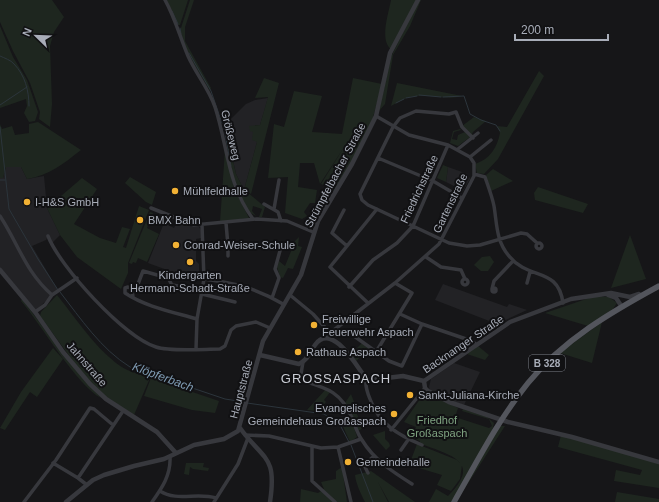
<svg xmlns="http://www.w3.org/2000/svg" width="659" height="502" viewBox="0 0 659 502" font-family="Helvetica,sans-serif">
<rect width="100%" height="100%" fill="#161618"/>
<path fill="#222225" d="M268,98L260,125H255L253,132L257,142L244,190L236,174L225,125L246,104L255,100Z
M6,167H21L27,179L44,176L47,208L60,235L52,243L49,235L46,240L32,246L58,290L36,310L0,268V178H3Z
M448,167L468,174L470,179L460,196L458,195L456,187L446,182Z
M177,222L189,226L199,227L201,230V238L196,239V261L199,264V273H197L196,275L182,273L181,275L148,263L164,223L174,228Z
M443,284L507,307L509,304L527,310L497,324L435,300Z
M454,363L480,372L464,405L449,400L430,391L429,387L431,379Z"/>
<path fill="#1e261f" d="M0,0H52L64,17L54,32L50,46L52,104L50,127L39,119L40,112L30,83L13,51L0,22Z
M166,0H188L180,25H178Z
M190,0H194L185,27V41L211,88L210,91L190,58L180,31Z
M391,0H416L391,49C379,40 389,12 391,0Z
M419,0H421L410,26L393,55L385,104L379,111L391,57Z
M0,26L13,57L27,80L38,112L35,121L29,122L24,113L27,106L26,99L0,108Z
M539,71L544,76L498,159L484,174L477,173L475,164C490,159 497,148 500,133L497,126L507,127Z
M264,78L279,83L251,194L247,191L240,196L235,187L224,129L225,125L236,174L244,190L257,142L252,140L253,132L250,131L249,126L260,125L268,97L255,98Z
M353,78L382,84L371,125L335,192L329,187L321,184L346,144L320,184L314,163H300L298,187L317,190L315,203H310L304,212L307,216L302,219L285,213L288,177L268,178L274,124L284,127L294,91L322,96L312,132L342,134Z
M397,83L462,96C448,100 433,95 418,96C408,96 400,101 391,106Z
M474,117L486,121L473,132L472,134L474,136H472L462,126Z
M38,122L81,150C63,164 50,175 27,179L21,167H6L3,178H0V124L2,129L12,126L15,135L29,133V124Z
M460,129L461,130L454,132L452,139L457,140L458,135L465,132L470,137L458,146L450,143L453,131Z
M225,150L234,188L249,218L220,222Z
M443,165L448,167L446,182L437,178Z
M493,169L513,181L491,191L486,175Z
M130,177L156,192L152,205L146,202L125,183Z
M82,178L97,189L74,224L100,238L116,243L122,227L130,229L123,247L126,248L139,206L149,210L128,263V273L121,289L77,257L60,235L47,208Z
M538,187L588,204L583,213L535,200L534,193Z
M247,192L265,207L262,217H259L262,209L253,206L252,211L256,216L249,212L241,197Z
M150,212L153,213L147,228L159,234L147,262L138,258L136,263L133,262L132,264L129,263Z
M630,235L646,279L611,288Z
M299,237L298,246L302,247L293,269L288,268L283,278L280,277L277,267L279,261L285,266L292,249L285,246L287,242H294Z
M490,256L494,262L488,271H481L474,265L482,257Z
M57,295C75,317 93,345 116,363C126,371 138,374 150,378L134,415L102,394L79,369L40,316L41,312Z
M595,296L609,297L617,303L613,309L588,326L545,313Z
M22,299L70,363L101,398C77,386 41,324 21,301Z
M602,322L592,363L560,353Z
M362,343L370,348L368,350L370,352L368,354L366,352L356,361L350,353L353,352Z
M478,346L489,355L485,360L467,354Z
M53,348L63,359L37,397L30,392L5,430L0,428L21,392Z
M151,378L219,401L215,413L192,410L144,396Z
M326,389L331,391L324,400L326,402L318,411L307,410Z
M425,392L458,408L455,417L489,428L492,426L489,419L462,411L463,409L487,417L494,423L492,432L452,502H429L436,489L448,496C484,460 448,455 419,443L420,441L411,437L416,427L404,422Z
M351,394L354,402L352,403L363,428L358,431L345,403Z
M351,417L357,437L350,442L341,422Z
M500,426H505L456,502Z
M385,431V439L389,443L390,446L386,450L373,435Z
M561,435L659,463V488L614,481L616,470L640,475L642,470L558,447Z
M417,444L457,460L462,465L460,479L451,491L437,485L442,475L409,465Z
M186,463H204L203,467L209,468L208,471L193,469L190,467L189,475L184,474Z
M342,467L347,502H336L321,489H324L321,482L336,479V471Z
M371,471L415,502H389L378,482L388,502H365C361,494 356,484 355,475Z
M301,489L318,493L321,491L333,502H300Z
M617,492L659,499V502H615Z"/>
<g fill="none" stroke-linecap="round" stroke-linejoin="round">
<path stroke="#2c353c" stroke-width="1" d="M172,11L178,24
M180,28L181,34
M189,53L211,91L222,123
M0,56C4,58 11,60 14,64C25,75 29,91 29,106
M419,95L441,97
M443,97L464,96L470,114L481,120L496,125L500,131
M406,98L417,96
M396,103L404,99
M0,105L27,87
M0,127L9,209L38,259L58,290
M224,128L231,166
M0,180H5
M60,292C81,319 101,349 130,367L225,399L244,402
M247,403L324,414L340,425L349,442
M351,445L373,502"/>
<path stroke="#37383d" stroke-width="3.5" d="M165,0C175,18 180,37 188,56C196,74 209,89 215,107C228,147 227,184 253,219
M473,138L462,127L456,112L449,114L416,111L400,118L393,127L360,194L362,200L368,205L449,243L467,246L480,245L521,233L527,234L537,243
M458,149L478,133
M470,157L491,140
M378,158L433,181L462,198
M474,174L485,177C488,186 492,196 494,206C497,224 496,241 509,256C529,281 558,266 563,303
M264,204L278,212L281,221
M151,208L194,225L257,219L287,221L313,232
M274,209L279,180
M344,210L332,233L347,246
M0,216C19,245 25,271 52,295
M226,223L228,246H255
M48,236C60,267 124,337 156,347C171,352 204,349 220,349L225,346L231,330L236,326L256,322L270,328
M536 246a3 3 0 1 1 6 0a3 3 0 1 1-6 0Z
M228,246V256
M426,257L441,267L461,270L465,279
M462 282a3 3 0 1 1 6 0a3 3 0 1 1-6 0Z
M204,279C235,283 256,288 283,304
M527,283L530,272
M138,284L143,271L168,278L172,285L202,290
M349,287L373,260L397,243L413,226L448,145
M492 290a2 2 0 1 1 4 0a2 2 0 1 1-4 0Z
M492,289L494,281L513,261
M202,294L235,302
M290,295L313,314L330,333L329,337
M133,297L132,289L128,287L125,288V293C146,307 173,312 197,319
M272,298L279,278L275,269L281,247
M368,303L330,267L377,209
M35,312L45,305L52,295L77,278
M400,314L422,324L472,341L477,345
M330,333L395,283L439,244L474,176V163L470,157L448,145L409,135L376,116
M354,336L389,361L402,366L422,324
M196,349L197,319L204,279L202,225
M376,352L412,293L395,283
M303,362L300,380C326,388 341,391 352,418C355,425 357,433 362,440C374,460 393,472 412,484
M366,378C365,385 367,392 370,399C379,424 398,435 422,445
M391,430L425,388
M245,435L269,436L321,448L338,447L361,439
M312,447V481L335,502
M338,447L351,502
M401,450L408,440
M53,463L78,478L87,485
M368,473L364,465L374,456
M78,478L123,411
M160,491C177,502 197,492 216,498
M24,502L56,460L90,408L94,409L113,425
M152,502C162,488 171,475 170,457
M214,502L238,464L248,438"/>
<path stroke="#37383d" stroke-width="4.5" d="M0,270L35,312L63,352L90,384L106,399L157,432L176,453
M608,295L616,298L622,307
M260,355L299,364C308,360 310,352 315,345C331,322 355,363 364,376L370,380L403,376L424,381L510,322L571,299L611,293L630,297L639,294
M424,381L425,388L428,391L449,402L508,422L572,437L659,462
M240,428C264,461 277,455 270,502
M66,502L93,480L104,475L134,466L164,459L194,445L224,439L238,431L263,341L301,275L318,221L352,164L376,116L390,53L418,0"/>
<path stroke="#53555c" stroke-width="5.5" d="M454,502C477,462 498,420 528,383C563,340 611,312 659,286"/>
</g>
<g fill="#f2b134" stroke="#111113" stroke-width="1.5">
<circle cx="175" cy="191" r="4"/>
<circle cx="27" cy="202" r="4"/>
<circle cx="140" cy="220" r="4"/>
<circle cx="176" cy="245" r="4"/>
<circle cx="190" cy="262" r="4"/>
<circle cx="314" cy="325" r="4"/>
<circle cx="298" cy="352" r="4"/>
<circle cx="410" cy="395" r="4"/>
<circle cx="394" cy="414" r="4"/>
<circle cx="348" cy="462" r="4"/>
</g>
<g text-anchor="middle" stroke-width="4" stroke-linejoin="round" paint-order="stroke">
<rect fill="#111113" stroke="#7b7e86" stroke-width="1" x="529" y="355" width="36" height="16" rx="3"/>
<g font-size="10" font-weight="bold" fill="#a8adb8">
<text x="547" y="367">B 328</text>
</g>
<g font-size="11" fill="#a8adb8" stroke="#111113">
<text transform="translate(231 135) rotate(76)" y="4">Größeweg</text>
<text transform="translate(335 175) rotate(-62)" y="4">Strümpfelbacher Straße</text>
<text transform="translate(419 189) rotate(-65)" y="4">Friedrichstraße</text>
<text transform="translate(450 203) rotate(-64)" y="4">Gartenstraße</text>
<text transform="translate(463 344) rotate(-34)" y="4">Backnanger Straße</text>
<text transform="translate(87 364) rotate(49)" y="4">Jahnstraße</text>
<text transform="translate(241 389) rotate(-75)" y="4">Hauptstraße</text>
</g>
<g font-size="11" fill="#a8adb8" stroke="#111113" text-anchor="start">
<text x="183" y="195">Mühlfeldhalle</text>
<text x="35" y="206">I-H&amp;S GmbH</text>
<text x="148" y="224">BMX Bahn</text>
<text x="184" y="249">Conrad-Weiser-Schule</text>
<text x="190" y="279" text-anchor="middle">Kindergarten<tspan x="190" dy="13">Hermann-Schadt-Straße</tspan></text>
<text x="322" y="323">Freiwillige<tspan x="322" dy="13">Feuerwehr Aspach</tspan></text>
<text x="306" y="356">Rathaus Aspach</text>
<text x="418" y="399">Sankt-Juliana-Kirche</text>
<text x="386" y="412" text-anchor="end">Evangelisches<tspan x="386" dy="13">Gemeindehaus Großaspach</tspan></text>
<text x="356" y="466">Gemeindehalle</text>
</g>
<g font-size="11" fill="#7fa381" stroke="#111113">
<text x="437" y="424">Friedhof<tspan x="437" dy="13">Großaspach</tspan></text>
</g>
<g font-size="12" font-style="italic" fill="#7f9bb3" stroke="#111113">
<text transform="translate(163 377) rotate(20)" y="4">Klöpferbach</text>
</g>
<g font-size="13" letter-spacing="1" fill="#c9ccd4" stroke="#111113">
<text x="336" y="383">GROSSASPACH</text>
</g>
</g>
<g transform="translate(36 36) rotate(293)" stroke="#111113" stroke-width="3" paint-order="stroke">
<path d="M0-3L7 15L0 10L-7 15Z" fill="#a8adb8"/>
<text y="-6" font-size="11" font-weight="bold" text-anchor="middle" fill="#a8adb8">N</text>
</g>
<path d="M515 34v6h93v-6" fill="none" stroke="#a8adb8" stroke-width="2"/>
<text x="521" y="34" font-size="12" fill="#a8adb8" stroke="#111113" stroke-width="3" paint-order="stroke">200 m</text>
</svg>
